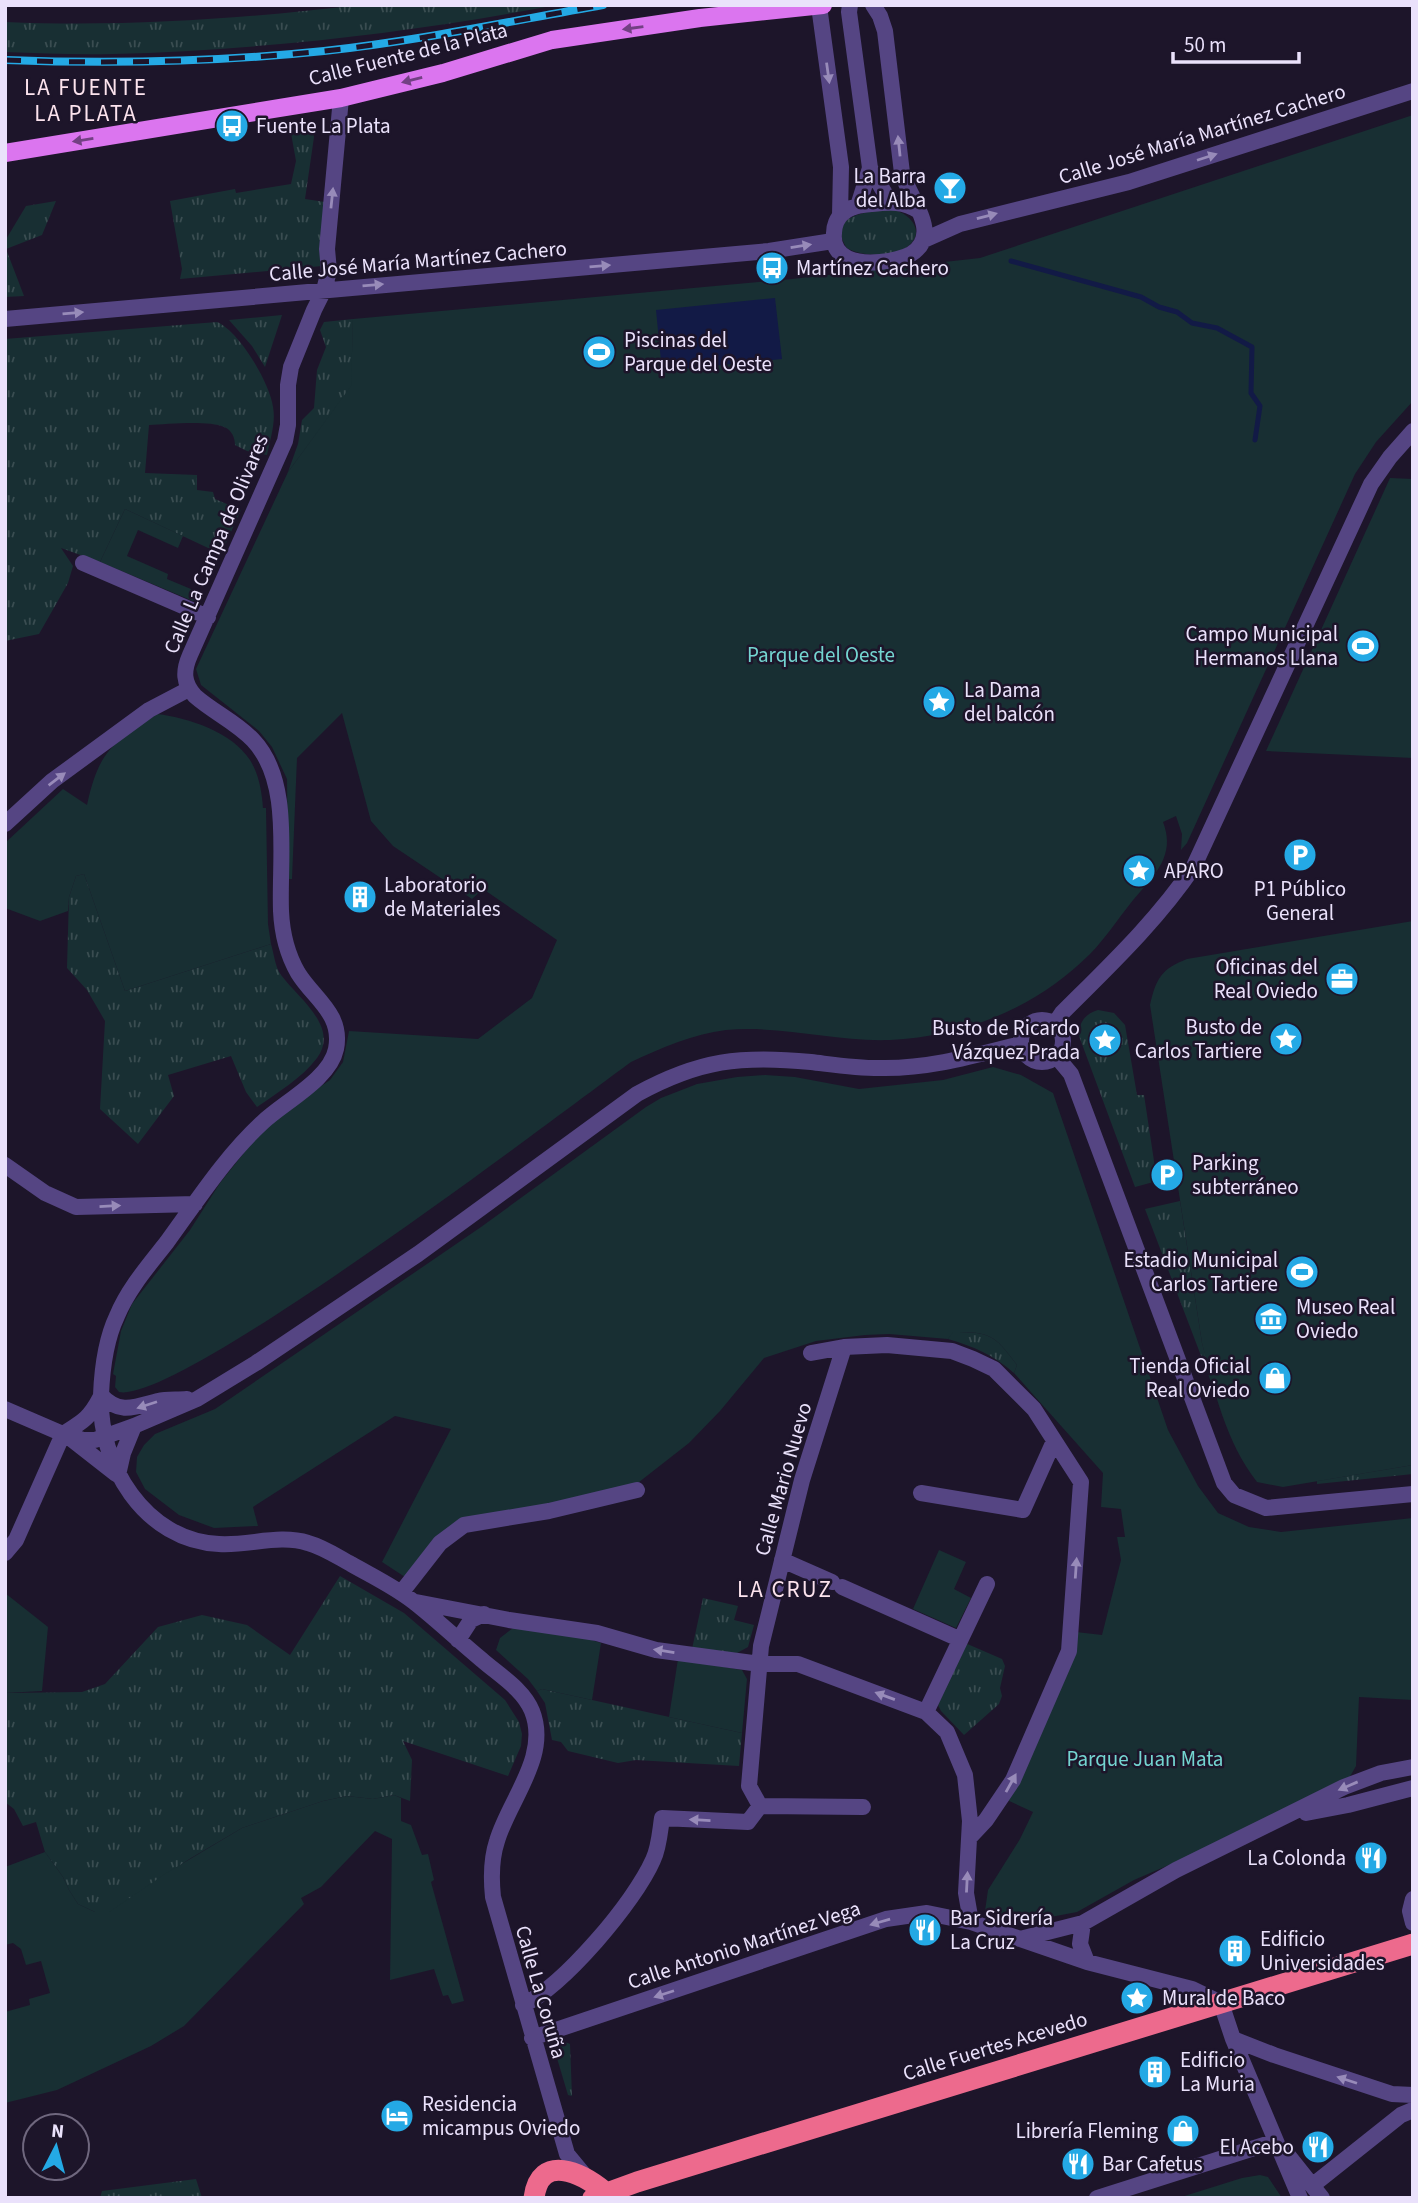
<svg xmlns="http://www.w3.org/2000/svg" width="1418" height="2203" viewBox="0 0 1418 2203" font-family="'Source Sans 3',sans-serif">
<defs>
<pattern id="grass-tufts" width="24" height="20" patternUnits="userSpaceOnUse" patternTransform="scale(1.75)"><rect width="24" height="20" fill="#182f33"/><path d="M3 7l-1-3M5 7V3M7 7l1-3M15 17l-1-3M17 17v-4M19 17l1-3" fill="none" stroke="#3a4d51"/></pattern>
</defs>
<rect width="100%" height="100%" fill="#1d152a"/>
<path fill="url(#grass-tufts)" d="M359,5H556C409,33 261,50 112,54C76,55 41,53 5,52V22C124,27 241,19 359,5Z
M301,121L312,127L314,137L305,199L325,202L322,266L180,279L182,269L170,201L235,189L236,193L291,184L296,161L289,122Z
M56,201L42,235L6,249L24,296L5,297V241L26,206Z
M889,209C908,211 928,231 907,247C893,257 862,257 847,248C825,215 868,212 889,209Z
M282,315L265,367L252,346L229,320Z
M353,319L352,386L288,472L298,444L302,420L314,408L317,370L326,347L320,330L324,322Z
M217,322C239,331 270,383 273,407C276,423 270,439 267,455L247,451L235,445C235,438 232,430 224,427C210,420 166,424 149,425L145,473L197,475V490L213,492L215,499L241,510L221,554L125,509L100,562L61,548L73,566L68,583L39,634L5,641V339Z
M84,874L125,991L271,944C274,954 275,967 281,975C298,998 340,1027 317,1058C302,1078 277,1093 257,1107L246,1092L231,1056L168,1075L174,1096L138,1144L100,1109L105,1021L87,990L67,968L69,897L76,876Z
M1098,1010L1114,1013L1125,1025L1137,1095H1144L1157,1181L1135,1187L1079,1036C1079,1022 1085,1014 1098,1010Z
M1180,1201L1202,1343L1216,1395L1145,1209Z
M952,1332C990,1332 994,1334 1017,1365L1014,1373C995,1356 973,1346 948,1339Z
M1413,1465V1474L1317,1484V1481Z
M340,1576L404,1613L505,1700L519,1722L522,1734L521,1746L508,1776L403,1741L412,1760L410,1801L394,1795L373,1799L347,1796L323,1801L242,1828L191,1858L110,1912H95L78,1904L69,1890L63,1877L45,1852L36,1822L23,1826L14,1809L5,1802V1693L82,1692L105,1684L158,1627L202,1615L247,1625L290,1655Z
M703,1598L738,1606L734,1620L754,1625L748,1647L737,1653L692,1649Z
M965,1643L1002,1659L1005,1666L1000,1688L1002,1696L999,1704L964,1735L941,1711L938,1705Z
M542,1689L742,1733L739,1766L636,1760L618,1763L568,1751L561,1742L552,1740L545,1703L537,1691Z
M561,2040L570,2044L572,2096L568,2095L554,2048L556,2043Z
M196,2179L202,2198H100L102,2191Z"/>
<path fill="#182f33" d="M1413,115V401L1376,442L1355,474L1187,843L1181,850L1182,834L1176,816L1163,822C1177,858 1151,878 1130,904C1117,920 1105,939 1090,954C1036,1008 966,1036 890,1040C836,1042 781,1025 726,1030C693,1034 661,1048 631,1062C561,1113 178,1405 119,1392L115,1387L116,1376L113,1374L121,1331L132,1304L190,1230L220,1183L251,1144L287,1109L330,1080L343,1062L349,1031L478,1039L532,998L557,940L483,889L472,899L393,846L371,821L342,713L297,758L292,879H288L287,779L272,747L259,731L201,685L196,669L288,472L351,386L353,319L792,279L980,258Z
M1390,478L1413,479V758L1266,751Z
M125,509L183,536L178,548L138,530L127,556L168,574L167,579L203,594L201,598L193,601L100,562Z
M157,714C189,718 232,732 250,760C259,774 262,793 263,808H266L268,924L271,944L125,991L84,874L76,876L69,897L68,911L40,921L5,908V843L63,789L87,805C99,750 112,744 157,714Z
M1413,921V1465L1283,1487L1257,1482C1226,1442 1214,1391 1202,1343L1150,1005C1156,979 1161,969 1187,959Z
M993,1067L1021,1075L1053,1093L1168,1430L1198,1486L1218,1513L1249,1527L1281,1532L1413,1518V1700L1359,1697L1356,1766L1344,1787L1315,1802L1134,1880L1077,1912L1019,1923L985,1911L988,1890L1020,1839L1033,1812L1007,1800L1076,1632L1102,1635L1121,1560L1117,1537H1125L1121,1509L1101,1507L1103,1473L1014,1373L1017,1365C994,1334 990,1332 953,1332L948,1339L889,1334L865,1335L816,1341L764,1358L720,1411L689,1443L634,1486L458,1523L405,1577L382,1562L451,1429L395,1416L253,1507L258,1526L214,1528L179,1515L145,1489L136,1472L137,1457L144,1445L155,1434L215,1409L481,1227L646,1107L661,1098L697,1084L737,1077L765,1075L795,1077L859,1089L943,1080Z
M939,1550L966,1562L954,1589L971,1598L956,1628L913,1609Z
M5,1593L48,1627L42,1691L5,1693Z
M513,1628L582,1637L601,1643L592,1700L542,1689L537,1691L528,1679L496,1650L500,1638Z
M678,1659L742,1670L747,1679L742,1733L669,1717Z
M394,1795L401,1798V1821L411,1825L422,1855L428,1854L434,1880L431,1882L464,2001L452,2004L448,1995L443,1996L434,1969L390,1980L392,1839L375,1831L321,1887L301,1898L304,1904L184,2026L151,2046L57,2090L5,2103V2012L30,2005L29,1999L50,1993L41,1961L26,1965L21,1949L13,1943L5,1945V1867L45,1852L63,1877L69,1890L78,1904L95,1912H109L165,1874L242,1828L323,1801L347,1796L373,1799Z
M1260,2175L1268,2177L1282,2198H1178L1242,2178Z"/>
<path fill="#121a46" d="M775,298L782,359L662,371L656,310Z"/>
<g fill="none" stroke-linecap="round" stroke-linejoin="round">
<path stroke="#121a46" stroke-width="5" d="M1011,261L1141,297L1159,307L1177,312L1192,323L1217,328L1252,347L1251,393L1260,406L1255,440"/>
<path stroke="#554583" stroke-width="16" d="M850,5L849,12L870,168L890,202
M873,5L880,16L885,31L902,173C909,198 943,234 911,254C902,259 890,261 880,262C859,264 831,260 834,233C834,226 837,218 842,214C850,206 862,205 872,204C890,202 904,201 919,211
M819,6L841,167L840,215
M341,98L327,249L329,271L324,290L314,310L291,367L288,385V425L285,441L190,655C183,671 183,683 195,696C213,712 236,722 253,740C292,781 279,858 281,911C282,933 287,954 298,973C314,999 343,1014 336,1049C330,1079 284,1102 263,1122C225,1157 197,1201 167,1242C149,1265 128,1289 117,1316C106,1339 102,1370 101,1395C98,1464 145,1541 219,1544C249,1546 279,1534 308,1543C323,1547 338,1557 351,1564C372,1576 395,1587 414,1602C437,1620 459,1641 482,1660C499,1675 523,1689 532,1711C550,1756 509,1800 497,1841C491,1859 491,1878 493,1897L567,2154L586,2177
M858,206L870,168
M924,240L960,224L1129,182L1413,91
M5,319L769,251L833,241
M83,563L208,617
M5,824L52,781L149,710L189,689
M1021 1041a21 21 0 1 1 42 0a21 21 0 1 1-42 0Z
M1054,1025L1062,1013C1108,967 1157,921 1194,866L1371,484L1390,457L1413,431
M1056,1056L1071,1074L1224,1483L1234,1495L1266,1508L1413,1494
M5,1165L45,1193L76,1207L195,1204
M844,1347L802,1480L761,1646L749,1786L760,1806L863,1807
M811,1353L844,1347L887,1345L952,1351L973,1359L994,1369L1034,1409L1081,1482L1069,1651L1013,1780L986,1820L970,1837
M101,1395C119,1415 135,1407 158,1401C167,1399 177,1400 187,1399
M5,1409L63,1434L83,1440H95L134,1426L197,1399L256,1363L418,1254L637,1094C699,1060 741,1055 811,1062C836,1065 861,1069 885,1068C933,1068 976,1055 1021,1044
M63,1434C82,1422 89,1419 100,1398
M70,1438L116,1474
M118,1475L123,1453L134,1426
M921,1493L1023,1510L1054,1441
M5,1553L16,1540L63,1434
M782,1560L832,1582
M842,1587L959,1639
M401,1593L440,1543L464,1525L549,1511L637,1490
M416,1602L509,1620L597,1633L656,1650L760,1664H798L926,1712L947,1732L965,1775L970,1821L966,1893L971,1922L1087,1962L1192,1989L1221,2003L1233,2039L1300,2198
M458,1640L471,1620L484,1614
M926,1712L987,1584
M1306,1813L1348,1805L1413,1788
M1413,1899L1410,1911L1413,1923
M1083,1923L1080,1944L1087,1962
M1020,1939L1083,1923L1176,1870L1344,1787L1381,1773L1413,1767
M523,2005C564,1985 634,1903 653,1860C659,1848 660,1831 662,1818L748,1822L760,1806
M532,2038L886,1919L927,1913L971,1922
M1233,2039L1274,2055L1392,2094L1413,2095
M1287,2154L1322,2198
M1313,2185L1401,2115L1413,2110
M1097,2198L1276,2141"/>
<path stroke="#db75ef" stroke-width="18" d="M5,153L341,98L443,73L552,40L700,18L823,5"/>
<path stroke="#ed6a8d" stroke-width="21" d="M534,2198C540,2152 582,2173 605,2192
M593,2198L637,2182L1413,1944"/>
<defs>
<path id="rail" d="M5,60C112,64 218,62 324,51C418,41 511,21 603,5"/>
</defs>
<use href="#rail" stroke="#24a9e5" stroke-width="8"/>
<use href="#rail" stroke="#1d152a" stroke-width="5" stroke-dasharray="16" stroke-linecap="butt"/>
</g>
<defs><path id="oneway-solid" d="M-6-.8H1V-3.2L6.5 0L1 3.2V.8H-6Z" transform="scale(1.75)"/></defs>
<g fill="#724083">
<use href="#oneway-solid" transform="translate(633 28) rotate(172)"/>
<use href="#oneway-solid" transform="translate(412 80) rotate(166)"/>
<use href="#oneway-solid" transform="translate(83 140) rotate(171)"/>
</g>
<g fill="#988bb9">
<use href="#oneway-solid" transform="translate(828 73) rotate(82)"/>
<use href="#oneway-solid" transform="translate(899 146) rotate(-96)"/>
<use href="#oneway-solid" transform="translate(1207 157) rotate(-18)"/>
<use href="#oneway-solid" transform="translate(332 198) rotate(-84)"/>
<use href="#oneway-solid" transform="translate(987 216) rotate(-15)"/>
<use href="#oneway-solid" transform="translate(801 246) rotate(-9)"/>
<use href="#oneway-solid" transform="translate(600 266) rotate(-5)"/>
<use href="#oneway-solid" transform="translate(373 285) rotate(-5)"/>
<use href="#oneway-solid" transform="translate(73 313) rotate(-5)"/>
<use href="#oneway-solid" transform="translate(57 779) rotate(-37)"/>
<use href="#oneway-solid" transform="translate(110 1206) rotate(-3)"/>
<use href="#oneway-solid" transform="translate(147 1405) rotate(162)"/>
<use href="#oneway-solid" transform="translate(1076 1568) rotate(-86)"/>
<use href="#oneway-solid" transform="translate(664 1651) rotate(-171)"/>
<use href="#oneway-solid" transform="translate(885 1696) rotate(-160)"/>
<use href="#oneway-solid" transform="translate(1011 1783) rotate(-61)"/>
<use href="#oneway-solid" transform="translate(1348 1786) rotate(157)"/>
<use href="#oneway-solid" transform="translate(700 1820) rotate(-177)"/>
<use href="#oneway-solid" transform="translate(967 1882) rotate(-87)"/>
<use href="#oneway-solid" transform="translate(880 1922) rotate(164)"/>
<use href="#oneway-solid" transform="translate(664 1994) rotate(162)"/>
<use href="#oneway-solid" transform="translate(1347 2080) rotate(-162)"/>
</g>
<defs>
<symbol id="bus-disc" viewBox="-11 -11 22 22"><circle r="9.5" fill="#24a9e5" stroke="#1d152a"/><path d="M-5-6H5V4H4V6H2V4H-2V6H-4V4H-5ZM-3.5-4V0h7V-4ZM-3.5 1.2v1.5H-2V1.2ZM2 1.2v1.5H3.5V1.2Z" fill="#fff"/></symbol>
<symbol id="bar-disc" viewBox="-11 -11 22 22"><circle r="9.5" fill="#24a9e5" stroke="#1d152a"/><path d="M-6-5H6L.8 .8V4.5H3.5V6h-7V4.5H-.8V.8Z" fill="#fff"/></symbol>
<symbol id="stadium-disc" viewBox="-11 -11 22 22"><circle r="9.5" fill="#24a9e5" stroke="#1d152a"/><path d="M0-5a6.5 5 0 1 0 0 10a6.5 5 0 1 0 0-10ZM-3.5-1.8h7v3.6h-7Z" fill="#fff"/></symbol>
<symbol id="sight-disc" viewBox="-11 -11 22 22"><circle r="9.5" fill="#24a9e5" stroke="#1d152a"/><path d="M0-6L1.8-2.2L6-1.7L2.9 1.2L3.7 5.4L0 3.3L-3.7 5.4L-2.9 1.2L-6-1.7L-1.8-2.2Z" fill="#fff"/></symbol>
<symbol id="parking-disc" viewBox="-11 -11 22 22"><circle r="9.5" fill="#24a9e5" stroke="#1d152a"/><path d="M-3.5-5.5H1a3.5 3.5 0 0 1 0 7H-1V5.5H-3.5ZM-1-3.4V-.6H.8a1.4 1.4 0 0 0 0-2.8Z" fill="#fff"/></symbol>
<symbol id="building-disc" viewBox="-11 -11 22 22"><circle r="9.5" fill="#24a9e5" stroke="#1d152a"/><path d="M-4-6H4V6H1V3H-1V6H-4ZM-2.5-4.3h1.7v1.8h-1.7ZM.8-4.3h1.7v1.8H.8ZM-2.5-1h1.7V.8h-1.7ZM.8-1h1.7V.8H.8Z" fill="#fff"/></symbol>
<symbol id="office-disc" viewBox="-11 -11 22 22"><circle r="9.5" fill="#24a9e5" stroke="#1d152a"/><path d="M-6-3h4V-5.5h4V-3h4V5H-6ZM-1-4.5V-3h2v-1.5ZM-6 0V1H6V0Z" fill="#fff"/></symbol>
<symbol id="museum-disc" viewBox="-11 -11 22 22"><circle r="9.5" fill="#24a9e5" stroke="#1d152a"/><path d="M0-6L6-3V-2H-6V-3ZM-5-1h2V3h-2ZM-1-1h2V3h-2ZM3-1h2V3H3ZM-6 4H6V6H-6Z" fill="#fff"/></symbol>
<symbol id="shop-disc" viewBox="-11 -11 22 22"><circle r="9.5" fill="#24a9e5" stroke="#1d152a"/><path d="M-5-2.5h2.3a2.7 3.5 0 0 1 5.4 0H5L5.5 6h-11ZM-1.5-2.5h3a1.5 2.3 0 0 0-3 0Z" fill="#fff"/></symbol>
<symbol id="restaurant-disc" viewBox="-11 -11 22 22"><circle r="9.5" fill="#24a9e5" stroke="#1d152a"/><path d="M-5-6h1v4h1v-4h1v4h1v-4h1v5L-1.5 .5V6h-2V.5L-5-1ZM5-6V6H3V1.5H1.5Q1.5-4 5-6Z" fill="#fff"/></symbol>
<symbol id="hotel-disc" viewBox="-11 -11 22 22"><circle r="9.5" fill="#24a9e5" stroke="#1d152a"/><path d="M-6-4.5h1.5V1H6V5H4.5V3h-9V5H-6ZM-4 0a1.8 1.8 0 1 1 3.6 0ZM.5 0V-2.5h3Q6-2.5 6 0Z" fill="#fff"/></symbol>
</defs>
<g fill-rule="evenodd">
<use href="#bus-disc" x="213" y="107" width="38" height="38"/>
<use href="#bar-disc" x="931" y="169" width="38" height="38"/>
<use href="#bus-disc" x="753" y="249" width="38" height="38"/>
<use href="#stadium-disc" x="580" y="333" width="38" height="38"/>
<use href="#stadium-disc" x="1344" y="627" width="38" height="38"/>
<use href="#sight-disc" x="920" y="683" width="38" height="38"/>
<use href="#parking-disc" x="1281" y="836" width="38" height="38"/>
<use href="#sight-disc" x="1120" y="852" width="38" height="38"/>
<use href="#building-disc" x="341" y="878" width="38" height="38"/>
<use href="#office-disc" x="1323" y="960" width="38" height="38"/>
<use href="#sight-disc" x="1267" y="1020" width="38" height="38"/>
<use href="#sight-disc" x="1086" y="1021" width="38" height="38"/>
<use href="#parking-disc" x="1148" y="1156" width="38" height="38"/>
<use href="#stadium-disc" x="1283" y="1253" width="38" height="38"/>
<use href="#museum-disc" x="1252" y="1300" width="38" height="38"/>
<use href="#shop-disc" x="1256" y="1359" width="38" height="38"/>
<use href="#restaurant-disc" x="1352" y="1839" width="38" height="38"/>
<use href="#restaurant-disc" x="906" y="1911" width="38" height="38"/>
<use href="#building-disc" x="1216" y="1932" width="38" height="38"/>
<use href="#sight-disc" x="1118" y="1979" width="38" height="38"/>
<use href="#building-disc" x="1136" y="2053" width="38" height="38"/>
<use href="#hotel-disc" x="378" y="2097" width="38" height="38"/>
<use href="#shop-disc" x="1164" y="2112" width="38" height="38"/>
<use href="#restaurant-disc" x="1299" y="2128" width="38" height="38"/>
<use href="#restaurant-disc" x="1059" y="2145" width="38" height="38"/>
</g>
<g text-anchor="middle" stroke-width="5" stroke-linejoin="round" paint-order="stroke">
<g font-size="21" fill="#eae1fb" stroke="#1d152a">
<text transform="translate(408 54) rotate(-14)" y="7">Calle Fuente de la Plata</text>
<text transform="translate(1202 134) rotate(-17)" y="7">Calle José María Martínez Cachero</text>
<text transform="translate(418 261) rotate(-5)" y="7">Calle José María Martínez Cachero</text>
<text transform="translate(216 544) rotate(-67)" y="7">Calle La Campa de Olivares</text>
<text transform="translate(783 1479) rotate(-74)" y="7">Calle Mario Nuevo</text>
<text transform="translate(744 1945) rotate(-18)" y="7">Calle Antonio Martínez Vega</text>
<text transform="translate(541 1992) rotate(74)" y="7">Calle La Coruña</text>
<text transform="translate(995 2046) rotate(-17)" y="7">Calle Fuertes Acevedo</text>
</g>
<g font-size="21" fill="#eae1fb" stroke="#1d152a" text-anchor="start">
<text x="256" y="133">Fuente La Plata</text>
<text x="926" y="183" text-anchor="end">La Barra<tspan x="926" dy="24">del Alba</tspan></text>
<text x="796" y="275">Martínez Cachero</text>
<text x="624" y="347">Piscinas del<tspan x="624" dy="24">Parque del Oeste</tspan></text>
<text x="1338" y="641" text-anchor="end">Campo Municipal<tspan x="1338" dy="24">Hermanos Llana</tspan></text>
<text x="964" y="697">La Dama<tspan x="964" dy="24">del balcón</tspan></text>
<text x="1164" y="878">APARO</text>
<text x="384" y="892">Laboratorio<tspan x="384" dy="24">de Materiales</tspan></text>
<text x="1300" y="896" text-anchor="middle">P1 Público<tspan x="1300" dy="24">General</tspan></text>
<text x="1318" y="974" text-anchor="end">Oficinas del<tspan x="1318" dy="24">Real Oviedo</tspan></text>
<text x="1262" y="1034" text-anchor="end">Busto de<tspan x="1262" dy="24">Carlos Tartiere</tspan></text>
<text x="1080" y="1035" text-anchor="end">Busto de Ricardo<tspan x="1080" dy="24">Vázquez Prada</tspan></text>
<text x="1192" y="1170">Parking<tspan x="1192" dy="24">subterráneo</tspan></text>
<text x="1278" y="1267" text-anchor="end">Estadio Municipal<tspan x="1278" dy="24">Carlos Tartiere</tspan></text>
<text x="1296" y="1314">Museo Real<tspan x="1296" dy="24">Oviedo</tspan></text>
<text x="1250" y="1373" text-anchor="end">Tienda Oficial<tspan x="1250" dy="24">Real Oviedo</tspan></text>
<text x="1346" y="1865" text-anchor="end">La Colonda</text>
<text x="950" y="1925">Bar Sidrería<tspan x="950" dy="24">La Cruz</tspan></text>
<text x="1260" y="1946">Edificio<tspan x="1260" dy="24">Universidades</tspan></text>
<text x="1162" y="2005">Mural de Baco</text>
<text x="1180" y="2067">Edificio<tspan x="1180" dy="24">La Muria</tspan></text>
<text x="422" y="2111">Residencia<tspan x="422" dy="24">micampus Oviedo</tspan></text>
<text x="1158" y="2138" text-anchor="end">Librería Fleming</text>
<text x="1294" y="2154" text-anchor="end">El Acebo</text>
<text x="1102" y="2171">Bar Cafetus</text>
</g>
<g font-size="21" fill="#74d5d1" stroke="#1d152a">
<text x="821" y="662">Parque del Oeste</text>
<text x="1145" y="1766">Parque Juan Mata</text>
</g>
<g font-size="23" letter-spacing="2" fill="#fce3ed" stroke="#1d152a">
<text x="86" y="95">LA FUENTE<tspan x="86" dy="26">LA PLATA</tspan></text>
<text x="785" y="1597">LA CRUZ</text>
</g>
</g>
<rect width="1418" height="2203" fill="none" stroke="#eae1fb" stroke-width="14"/>
<g transform="translate(56 2147) rotate(6)"><circle r="33" fill="#1d152a" stroke="#6f677e" stroke-width="2"/>
<path d="M0-5L12 26L0 18L-12 26Z" fill="#24a9e5"/>
<text y="-10" font-size="19" font-weight="bold" text-anchor="middle" fill="#eae1fb">N</text>
</g>
<path d="M1173 52v10h126v-10" fill="none" stroke="#eae1fb" stroke-width="3.5"/>
<text x="1184" y="52" font-size="21" fill="#eae1fb" stroke="#1d152a" stroke-width="5" paint-order="stroke">50 m</text>
</svg>
